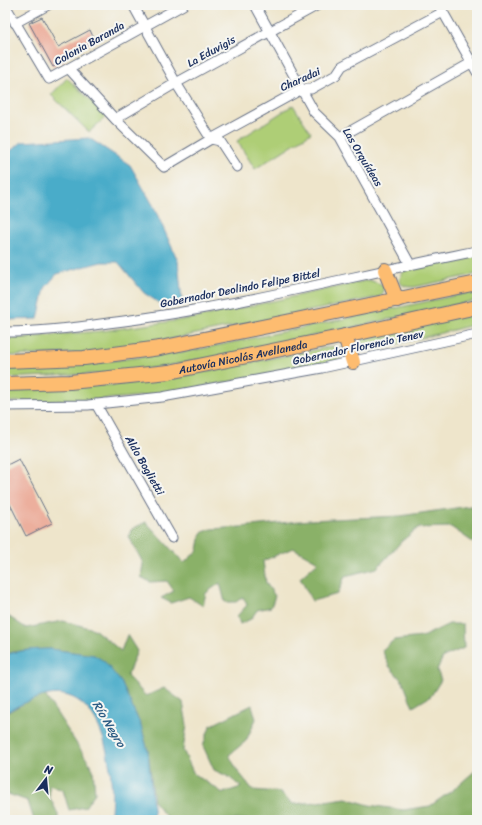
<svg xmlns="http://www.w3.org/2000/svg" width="482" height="825" viewBox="0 0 482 825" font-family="Sriracha,sans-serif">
<rect width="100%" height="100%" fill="#f6f6f2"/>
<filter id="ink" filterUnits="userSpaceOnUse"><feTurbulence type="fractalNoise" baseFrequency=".025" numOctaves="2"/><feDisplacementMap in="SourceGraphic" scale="8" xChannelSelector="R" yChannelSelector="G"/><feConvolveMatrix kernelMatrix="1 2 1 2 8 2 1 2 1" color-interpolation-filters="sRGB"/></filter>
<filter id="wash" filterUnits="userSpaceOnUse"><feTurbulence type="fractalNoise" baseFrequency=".012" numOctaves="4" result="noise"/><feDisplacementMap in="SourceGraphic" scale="16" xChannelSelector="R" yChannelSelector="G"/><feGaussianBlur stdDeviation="0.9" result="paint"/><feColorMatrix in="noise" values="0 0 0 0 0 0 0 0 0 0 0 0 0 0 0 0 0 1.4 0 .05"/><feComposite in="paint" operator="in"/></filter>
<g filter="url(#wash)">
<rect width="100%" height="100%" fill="#eee5cb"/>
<path fill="#aece76" stroke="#647e6a" d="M67,78L107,116L89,132L51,95Z
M293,105L311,133L255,169L237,141Z
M477,254V274L414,287C402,287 395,283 404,271Z
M369,280L381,284L384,287L383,294L379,297L107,352L5,356V339L102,331L195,318Z
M477,291V300L212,358L159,367L115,373L5,378V366L94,363L196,350Z
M477,312V324L378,349L365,351L361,347V341L365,338Z
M335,346L339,347L343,351C342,361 332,362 323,364C263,375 203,388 142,396C97,401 51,401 5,402V389L112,385L160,380Z"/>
<path fill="#8ab167" stroke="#527062" d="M477,505V545L451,527L418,528L402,541L377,568L345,576L338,594L312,601L300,578L318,562L293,548L263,561L266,583L275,596L271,607L257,610L251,619L240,624L237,616L247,605L243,597L236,602H225L220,583L206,593L203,606L189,597L171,603L161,598L174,591L167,581L150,582L141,577L143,563L129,537L132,529L146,522L184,563L198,550L201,533L211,529L241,527L310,520L400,516Z
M5,614L26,628L63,621L94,629L121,651L127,635L137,651L127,676L146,696L164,688L183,702L187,725L183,750L194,774L223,793L241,787L229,777L214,770L203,746L210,726L252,705L256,719L246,741L229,755L237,770L253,790L279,792L293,804L318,802L346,798L369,805L403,810L430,806L454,789L477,769V820H169L154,802L148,751L141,726L121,682L94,655L50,649L32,650L13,652L5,655Z
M449,624H463L464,648L443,657L437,670L441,680L431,696L413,707L403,682L389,666L382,650L394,640L422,637Z
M45,695L93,769L95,793L85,807L69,810L63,790L49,785L50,798L58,814V820H34L28,801L8,794L5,790V714L26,702Z"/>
<path fill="#4aacc9" stroke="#326e94" d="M89,138L130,165L153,205L178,261L182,302L164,306L144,293L118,262H101L57,274L45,288L38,319L5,320V155L22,142Z
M50,649L94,655L104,661L121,682L141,726L148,751L154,820H110C117,775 104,671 35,699C25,703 13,707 5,714V655C20,650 35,649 50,649Z"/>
<g id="blocks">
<path fill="#ecaf9d" d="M42,17L58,47L90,30L95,41L64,57L66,60L53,67L29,23Z
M19,459L52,523L26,536L5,494V466Z"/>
</g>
</g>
<g filter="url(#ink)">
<use href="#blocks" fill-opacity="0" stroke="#656f84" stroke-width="1"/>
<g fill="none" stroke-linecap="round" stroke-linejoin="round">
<defs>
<path id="minor" d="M5,5L49,79L183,5
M133,5L176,83L211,139L220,141L237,167
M255,5L314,112L340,137L410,264
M439,5L477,72
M15,23L48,5
M69,69L115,119L164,167L211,139L302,89H311L336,75L342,66L443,12
M115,119L176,83L318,5
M340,137L471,63
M5,332C39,332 74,328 108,323C232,308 354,275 477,251
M96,404L172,538
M5,406L88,405L162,397L322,368L477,334"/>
<g id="highway">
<path d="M385,270L397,300"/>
<path d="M345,336L353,362"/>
<path d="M5,361L84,358L160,348L477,283"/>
<path id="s1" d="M5,384L70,382L169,372L345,336L477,307"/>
</g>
</defs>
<use href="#minor" stroke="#656f84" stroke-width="11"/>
<use href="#highway" stroke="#656f84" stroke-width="16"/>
<use href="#minor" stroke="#fff" stroke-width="9"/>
<use href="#highway" stroke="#fdbc70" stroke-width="14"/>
</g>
</g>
<g text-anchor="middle" stroke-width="4" stroke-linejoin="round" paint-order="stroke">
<g font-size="11" fill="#1b2f5e" stroke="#f6f6f2">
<text transform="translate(89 43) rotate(-29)" y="4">Colonia Baranda</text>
<text transform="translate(211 51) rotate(-29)" y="4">La Eduvigis</text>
<text transform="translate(300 79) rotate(-24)" y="4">Charadai</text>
<text transform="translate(363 157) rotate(59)" y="4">Las Orquídeas</text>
<text transform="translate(240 288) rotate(-11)" y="4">Gobernador Deolindo Felipe Bittel</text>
<text transform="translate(358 347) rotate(-12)" y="4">Gobernador Florencio Tenev</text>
<text dy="4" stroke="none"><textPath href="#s1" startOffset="240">Autovía Nicolás Avellaneda</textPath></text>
<text transform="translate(145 465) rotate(60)" y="4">Aldo Boglietti</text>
</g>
<g font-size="12" font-style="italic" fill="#2b5b83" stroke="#f6f6f2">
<text transform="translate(109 724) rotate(59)" y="4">Río Negro</text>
</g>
</g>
<rect width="482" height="825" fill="none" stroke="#f6f6f2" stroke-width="20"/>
<g transform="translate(46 779) rotate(16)" stroke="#f6f6f2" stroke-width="3" paint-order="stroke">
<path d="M0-3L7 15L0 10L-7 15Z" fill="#1b2f5e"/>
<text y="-6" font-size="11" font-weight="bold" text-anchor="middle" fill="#1b2f5e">N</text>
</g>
</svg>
